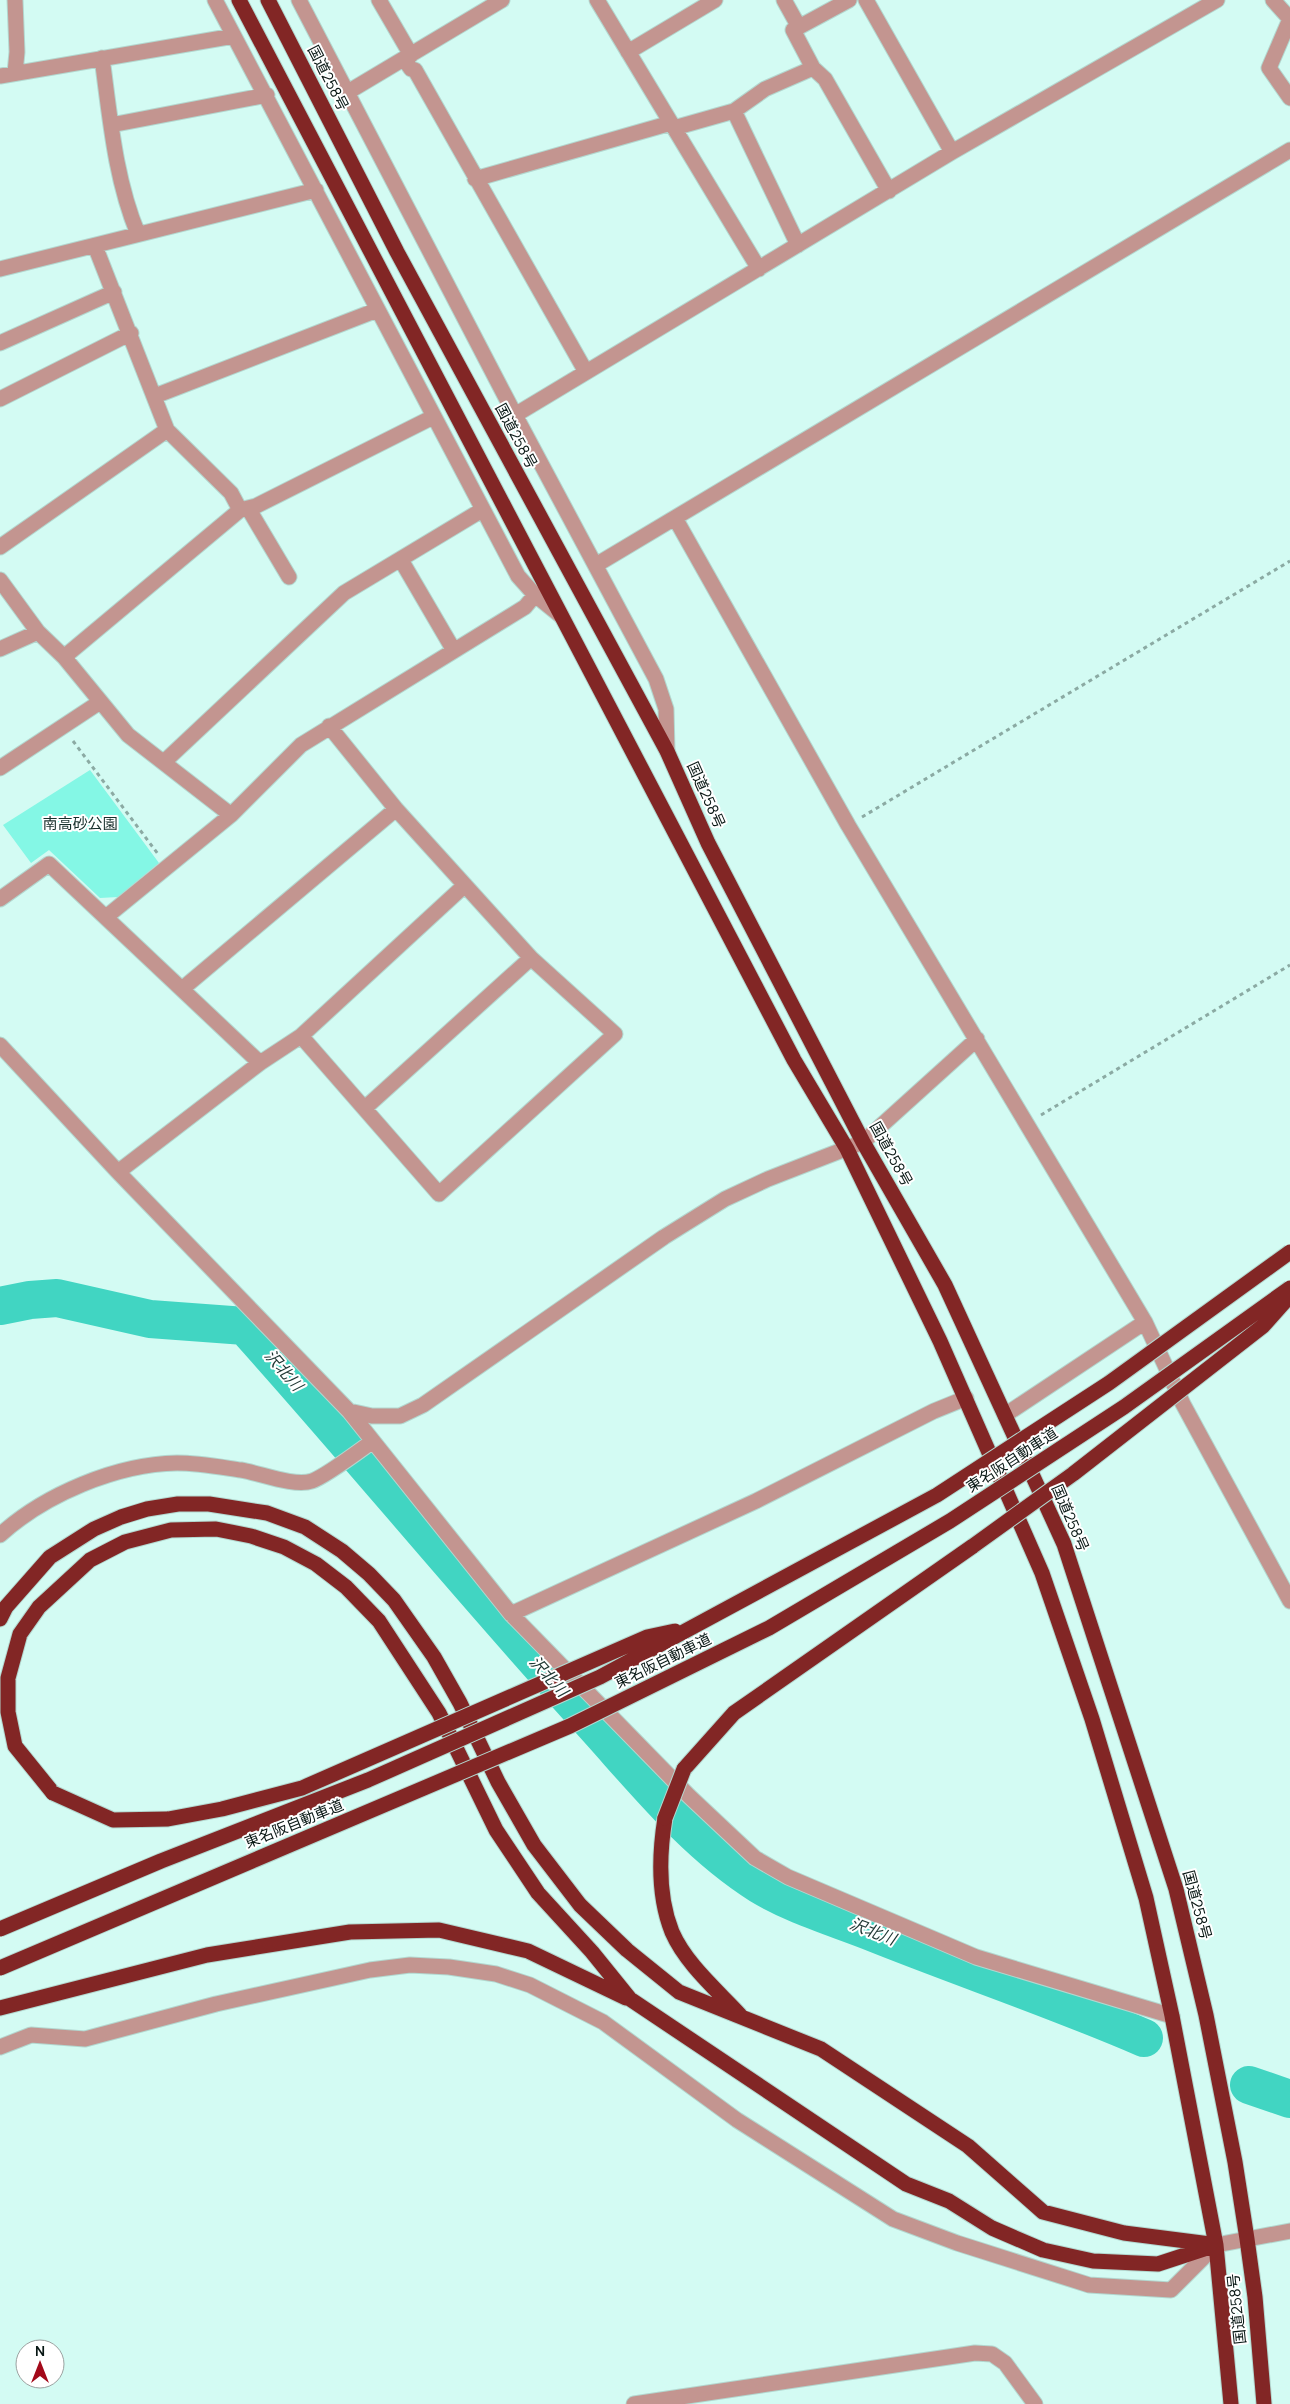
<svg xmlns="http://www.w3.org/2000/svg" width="1290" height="2404" viewBox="0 0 1290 2404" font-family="Manrope,'Noto Sans JP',sans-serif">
<rect width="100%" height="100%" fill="#d3fbf3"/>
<path fill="#84f7e5" d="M90,770L159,863L118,897L100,898L49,850L31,863L3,825Z"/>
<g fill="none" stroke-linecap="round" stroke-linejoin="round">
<path stroke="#41d5c2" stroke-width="38" d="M0,1306L30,1300L57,1298L150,1319L245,1326C361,1455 470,1589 587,1717C641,1776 692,1842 760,1885C793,1905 833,1917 869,1931C961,1968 1054,1999 1144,2038
M1249,2085L1290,2099"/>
<defs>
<path id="minor" d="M15,0L17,52L15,73
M215,0L518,576L535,595L561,616
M299,0L515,415L656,679L666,709L667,751
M379,0L411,55
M597,0L759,269
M784,0L799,27L793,30L813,68L825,79L889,191
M866,0L952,152
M1273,0L1290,19
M1290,19L1269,68L1290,98
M799,27L849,0
M628,52L715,0
M102,58C110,117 115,179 138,234
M404,59L411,69L415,70L586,372
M0,76L234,36
M348,92L502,0
M734,111L798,245
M111,125L267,95
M674,128L734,111L765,89L813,68
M475,179L671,123
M95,246L167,430
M0,269L316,190
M0,343L114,292
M155,396L377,310
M0,399L131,333
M515,415L952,152L1217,0
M248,508L289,577
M240,510L256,506L433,417
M675,518L848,825L1145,1322L1183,1404L1290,1601
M0,547L167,430L231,493L240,510L64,657
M401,560L453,649
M596,565L1290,150
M0,580L38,632L64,657L128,735L231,815
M0,649L38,632
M164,762L344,593L482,510
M0,768L100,702
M0,899L49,864L260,1063
M106,917L231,815L301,745L525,607L535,595
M182,989L396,809
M301,1036L439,1194L615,1034L531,958L396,809L329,726
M0,1045L118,1172L349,1411L511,1614L689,1796L755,1858L788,1877L976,1957L1172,2016
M365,1108L531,958
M118,1172L260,1063L301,1036L465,885
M349,1411L372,1416H400L423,1405L664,1237L725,1199L768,1179L863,1142L977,1039
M1005,1415L1145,1322
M0,1535C44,1495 116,1464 177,1463C198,1463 220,1467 241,1470C260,1473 294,1487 312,1481C326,1476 359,1451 373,1441
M511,1614L756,1501L934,1411L966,1398
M0,2047L31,2035L85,2039L216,2004L370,1970L410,1965L449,1967L496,1974L530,1985L603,2022L737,2120L893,2219L957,2243L1089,2285L1171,2290L1216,2245L1290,2231
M634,2404L975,2353L992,2354L1005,2363L1035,2404"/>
<path id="highway" d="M239,0L794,1060L847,1149L940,1341L1042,1573L1092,1719L1146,1898L1172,2016L1216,2245L1231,2404
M268,0L397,252L667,751L708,843L863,1142L945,1285L1064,1544L1176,1889L1206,2015L1235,2162L1247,2239L1255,2297L1264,2404
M0,1619L6,1607L50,1557L94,1529L121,1517L147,1509L178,1504H209L267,1513L305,1527L342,1551L369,1574L394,1600L434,1657L460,1703L498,1782L534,1845L580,1905L627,1950L679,1992L821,2049L968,2146L1043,2212L1124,2233L1210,2244
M684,1769L734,1713L973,1546
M53,1793L15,1746L8,1712V1678L20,1634L39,1607L90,1560L125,1542L171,1530L216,1529L251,1536L284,1547L316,1564L346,1587L379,1621L439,1713L496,1830L538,1893L592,1952L630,1999L906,2184L949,2201L992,2228L1043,2250L1093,2261L1158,2264L1216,2245
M665,1818C659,1855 658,1897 672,1932C686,1964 717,1990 740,2015
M0,2008L207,1955L350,1932L439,1930L528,1951L626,1998"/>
</defs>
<use href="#minor" stroke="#b3d7cf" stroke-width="17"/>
<use href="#highway" stroke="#b3d7cf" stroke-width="17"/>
<path stroke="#8baaa3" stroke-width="3" stroke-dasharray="4 4" stroke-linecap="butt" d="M73,741L158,854
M862,817L1290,561
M1041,1115L1290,965"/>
<use href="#minor" stroke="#c39590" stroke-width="15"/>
<use href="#highway" stroke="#822625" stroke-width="15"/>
<defs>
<path id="highway-bridge" d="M973,1546L1073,1474L1263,1326L1289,1297
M53,1793L113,1820L168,1819L222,1809L302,1788L647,1637L675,1631
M665,1818L684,1769
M0,1929L161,1861L368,1780L600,1677L937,1495L1109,1383L1290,1252
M0,1968L570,1726L769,1628L950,1521L1124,1407L1290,1288"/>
</defs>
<use href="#highway-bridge" stroke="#b3d7cf" stroke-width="17" stroke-linecap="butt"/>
<use href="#highway-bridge" stroke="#822625" stroke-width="15"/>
</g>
<g text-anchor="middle" stroke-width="4" stroke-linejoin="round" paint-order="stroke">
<g font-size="15" fill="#081714" stroke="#fff">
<text transform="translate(328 78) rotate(63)" y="5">国道258号</text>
<text transform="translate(516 436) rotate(62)" y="5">国道258号</text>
<text transform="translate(706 795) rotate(66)" y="5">国道258号</text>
<text transform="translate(891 1154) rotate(61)" y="5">国道258号</text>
<text transform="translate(1012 1460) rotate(-33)" y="5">東名阪自動車道</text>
<text transform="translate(1070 1518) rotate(67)" y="5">国道258号</text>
<text transform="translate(663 1661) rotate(-26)" y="5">東名阪自動車道</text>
<text transform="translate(294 1824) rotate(-22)" y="5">東名阪自動車道</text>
<text transform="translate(1197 1905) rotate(75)" y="5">国道258号</text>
<text transform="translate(1237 2309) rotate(-96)" y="5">国道258号</text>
</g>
<g font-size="15" fill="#172f2b" stroke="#fff">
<text x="80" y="829">南高砂公園</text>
</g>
<g font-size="16" font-style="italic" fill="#1d3531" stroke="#fff">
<text transform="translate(284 1370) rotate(49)" y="6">沢北川</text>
<text transform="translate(549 1676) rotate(48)" y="6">沢北川</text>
<text transform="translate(873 1931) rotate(21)" y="6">沢北川</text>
</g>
</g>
<g transform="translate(40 2364)"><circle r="24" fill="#ffffff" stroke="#9ca2a1"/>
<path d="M0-4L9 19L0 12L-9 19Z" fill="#a3091a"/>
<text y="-8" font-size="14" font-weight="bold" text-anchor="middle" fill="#081714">N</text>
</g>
</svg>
